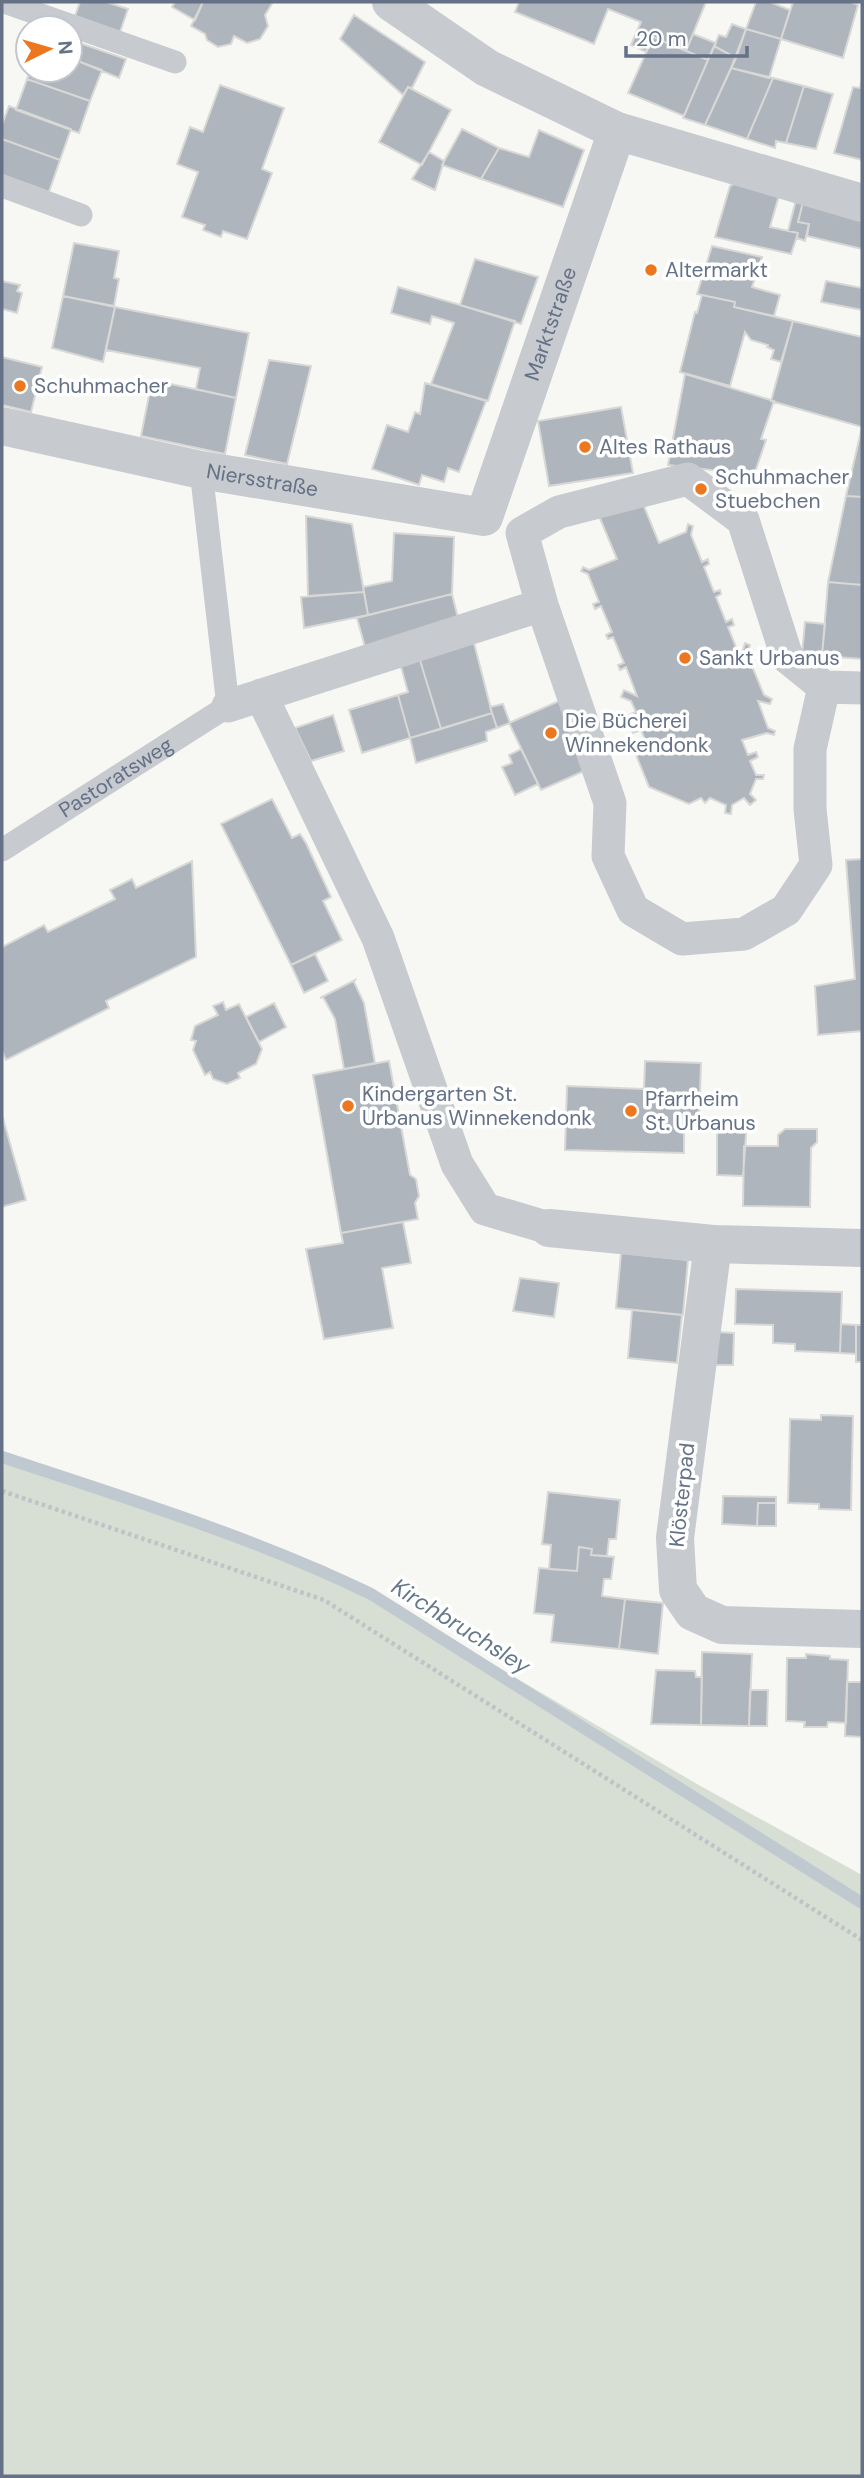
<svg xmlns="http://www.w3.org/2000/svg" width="864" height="2478" viewBox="0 0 864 2478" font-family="'DM Sans',sans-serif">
<rect width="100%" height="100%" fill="#f7f7f4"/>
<path fill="#d7dfd5" d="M2,1456L325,1566L697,1784L862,1875V2476H2Z"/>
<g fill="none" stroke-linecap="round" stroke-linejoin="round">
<path stroke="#c1c9d0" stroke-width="12" d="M2,1457C126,1498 253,1537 371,1594L862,1903"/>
</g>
<path fill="#afb5bd" stroke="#d8d9d6" stroke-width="2" d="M80,2H106L128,9L120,32L75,16Z
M175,2H203L195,20L172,7Z
M203,2H273L265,15L268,26L260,39L247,43L234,36L231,44L218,47L207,40L205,34L191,26Z
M519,2H706L686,51L653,37L646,52L631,45L641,22L608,9L594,44L515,12Z
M756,2H770L790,10L781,39L746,29Z
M793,2H851L858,5L843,58L781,39Z
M354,15L425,62L412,88L408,87L403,95L340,39Z
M732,24L746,29L736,58L714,46L719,35L726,37Z
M746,29L781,39L769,78L731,68Z
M693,34L716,43L708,60L686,51Z
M653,37L708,60L684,116L628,93Z
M74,41L126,59L119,78L70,58Z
M714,46L736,58L705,125L683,118Z
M70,58L102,70L90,101L27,79L31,70H70Z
M731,68L773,78L747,139L705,125Z
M773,78L804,86L786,143L776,141L775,148L747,139Z
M27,79L90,101L79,133L16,110Z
M862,79V160L834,153L853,87L860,88Z
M220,85L284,108L262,169L272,173L247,239L223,231L221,237L203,230L205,225L182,217L198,172L177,164L190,127L203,132Z
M804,86L833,94L816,149L786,143Z
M408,87L451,110L422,165L379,142Z
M9,106L71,129L60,160L2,139V125Z
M462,129L499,148L481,179L442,165Z
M539,130L584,150L563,207L481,179L499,148L529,157Z
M2,139L60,160L49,192L2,175Z
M429,152L444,161L435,190L412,179Z
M738,182L780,192L770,227L798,233L791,254L715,237L730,186Z
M797,196L804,198L798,222L809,224L805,241L797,238L798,233L788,231Z
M804,198L862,212V249L807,236L809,224L798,222Z
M74,243L119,251L114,278L119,279L114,306L63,296Z
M712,246L762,257L752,287L780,295L774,316L734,307L735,302L697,294Z
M475,259L538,277L521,324L460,305Z
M2,281L20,285L17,291L22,293L17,313L2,309Z
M826,281L862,288V310L821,302Z
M398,287L515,321L488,401L431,384L454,323L432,316L430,324L391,313Z
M702,295L735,302L734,307L793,321L781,362L771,359L774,350L767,347L768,345L751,340L745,332L730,386L680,372L695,312L697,313Z
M63,296L115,307L103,362L52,348Z
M115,307L249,333L236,398L196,389L200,368L106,350Z
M793,321L862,337V427L771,401Z
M2,357L42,367L31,412L2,405Z
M269,360L311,366L287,464L245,455Z
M685,374L774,401L761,439L766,440L754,475L668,465Z
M152,380L236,398L225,454L141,436Z
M425,383L486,401L459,472L448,468L444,482L422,475L419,485L372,469L387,425L408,432L415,412L420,414Z
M621,407L633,473L549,486L538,421Z
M862,427V497L846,496Z
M846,496L862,497V585L828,582Z
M641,499L659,543L686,532L688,524L693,526L691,535L702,562L708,559L709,564L704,567L714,592L720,590L721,594L716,597L726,622L732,619L734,625L728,627L738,652L743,650L745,643L750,645L747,654L764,695L772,699L770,704L758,701L768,728L775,731L774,735L767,733L742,740L748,755L756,752L758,757L750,761L756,775H764L763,779H756L750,794L756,800L750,805L744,798L732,805L731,814L725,813L726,805L710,798L705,803L701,798L689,804L649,787L632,745L645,740L641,730L633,733L626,716L636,712L631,701L621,697L624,690L637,696L626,667L620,670L618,665L624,663L613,637L608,639L606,635L612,632L601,606L595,609L593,604L599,602L588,574L581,571L583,567L589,570L617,559L599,516Z
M306,516L352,524L364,592L308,596Z
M394,533L454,537L452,594L368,615L363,587L392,581Z
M828,582L862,585V659L822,656Z
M364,592L368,615L304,628L301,597Z
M452,594L459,622L365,647L357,618Z
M805,622L825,624L822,655L802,653Z
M473,639L492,713L441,729L419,657Z
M419,657L441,729L410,738L398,695L408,692L400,663Z
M398,695L410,738L362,753L349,710Z
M559,701L591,768L541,790L509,723Z
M503,704L510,723L497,728L490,707Z
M492,713L497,728L486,732L487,741L416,763L410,738Z
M333,715L344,751L311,761L295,728Z
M521,749L538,784L515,795L502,767L512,763L509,755Z
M272,799L292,838L300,834L306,843L331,897L323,901L342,940L291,965L221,824Z
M862,859V1031L818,1035L815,986L855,979L846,860Z
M192,861L196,957L106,1001L109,1008L6,1060L2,1051V947L44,925L48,932L115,899L110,890L132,879L136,888Z
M315,954L328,981L304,993L291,965Z
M355,980L354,982L364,1003L375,1063L344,1069L335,1019L323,997L320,998Z
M223,1002L226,1010L239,1004L262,1049L256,1064L238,1073L240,1078L227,1084L213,1079L210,1072L205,1075L193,1050L196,1041L191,1040L195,1026L218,1015L213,1006Z
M274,1003L286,1027L259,1042L246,1017Z
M389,1061L410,1175L416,1179L419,1196L415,1203L418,1219L341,1233L313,1075Z
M645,1061L701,1063L699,1124H684V1153L565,1150L567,1086L644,1089Z
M2,1115L26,1200L2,1207Z
M717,1121H747L743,1176L717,1175Z
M785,1129H817V1142L811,1148L810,1207L743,1206L744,1146H778V1135Z
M403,1222L411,1263L382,1268L393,1328L324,1339L306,1249L343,1243L341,1233Z
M621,1253L688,1260L683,1315L616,1308Z
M520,1278L559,1283L554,1317L513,1311Z
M736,1289L842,1292L840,1353L795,1351V1344L773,1343V1325L735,1324Z
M632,1310L682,1315L677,1363L628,1358Z
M841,1324L856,1325V1354L840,1353Z
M856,1325H862V1362H856Z
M717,1332L734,1333L733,1365H716Z
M821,1415L853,1416L851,1510L819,1509V1504L788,1503L790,1419L821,1420Z
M548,1492L620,1500L616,1539H609L607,1556L591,1555L592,1549L579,1547L577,1571L549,1569L551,1545L542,1544Z
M723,1496L776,1497V1503H758L757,1526L722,1524Z
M758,1503H776V1526H757Z
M579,1547L592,1549L591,1555L614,1557L611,1579H604L602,1596L625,1599L619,1649L551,1642L554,1615L534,1613L539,1568L577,1571Z
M625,1599L663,1603L658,1654L619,1649Z
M702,1652L752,1654L749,1726L701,1725Z
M806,1654L830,1656V1659L848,1660L846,1723L828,1722L827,1727H804L805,1722L786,1721L787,1658H806Z
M656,1670L695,1671L696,1677H702L701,1725L651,1724Z
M847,1682H862V1737L845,1736Z
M750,1690H768L767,1726H749Z"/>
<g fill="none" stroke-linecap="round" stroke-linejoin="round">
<path stroke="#c0c2c5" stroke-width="4.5" stroke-dasharray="3.5 3.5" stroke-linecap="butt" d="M2,1491L324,1600L862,1940"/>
<g stroke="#c7cace" stroke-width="23">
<path d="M4,2L175,62"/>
<path d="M2,186L81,215"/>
<path id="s1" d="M2,850L228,706L201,470"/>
</g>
<path stroke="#c7cace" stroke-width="33" d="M688,479L743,520L787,657L824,687L810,749V809L816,865L786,910L744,934L682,939L633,910L608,856L610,803L542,605L522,533L559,512Z
M824,687L862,688
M261,695L378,938L457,1164L485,1209L549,1228
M228,706L542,605"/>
<g stroke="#c7cace" stroke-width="38">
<path d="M391,2L487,68L617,131L862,203"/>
<path id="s2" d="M2,426L201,470L484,517L617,131"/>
<path d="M549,1228L713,1244L862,1248"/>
<path d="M713,1244L675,1538L678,1590L693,1612L722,1625L862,1629"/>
</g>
</g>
<g fill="#ed771e" stroke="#fff" stroke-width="2.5">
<circle cx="651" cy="270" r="7"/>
<circle cx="20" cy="386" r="7"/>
<circle cx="585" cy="447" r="7"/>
<circle cx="701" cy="489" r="7"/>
<circle cx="685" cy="658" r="7"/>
<circle cx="551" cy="733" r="7"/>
<circle cx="348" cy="1106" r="7"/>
<circle cx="631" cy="1111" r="7"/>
</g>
<g text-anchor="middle" stroke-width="7" stroke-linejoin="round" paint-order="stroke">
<g font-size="21" fill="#647187" stroke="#fff" text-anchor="start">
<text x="665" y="277">Altermarkt</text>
<text x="34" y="393">Schuhmacher</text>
<text x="599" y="454">Altes Rathaus</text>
<text x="715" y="484">Schuhmacher<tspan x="715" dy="24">Stuebchen</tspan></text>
<text x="699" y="665">Sankt Urbanus</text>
<text x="565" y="728">Die Bücherei<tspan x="565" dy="24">Winnekendonk</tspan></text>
<text x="362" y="1101">Kindergarten St.<tspan x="362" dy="24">Urbanus Winnekendonk</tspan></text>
<text x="645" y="1106">Pfarrheim<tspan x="645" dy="24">St. Urbanus</tspan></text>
</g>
<g font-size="21" fill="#647187" stroke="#fff">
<text dy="7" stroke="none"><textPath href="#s2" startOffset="695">Marktstraße</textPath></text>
<text dy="7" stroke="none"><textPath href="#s2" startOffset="266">Niersstraße</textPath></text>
<text dy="7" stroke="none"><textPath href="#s1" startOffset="135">Pastoratsweg</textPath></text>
<text transform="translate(682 1495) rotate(-84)" y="7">Klösterpad</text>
</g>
<g font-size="23" font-style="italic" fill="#65798a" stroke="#fff">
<text transform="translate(461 1626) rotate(32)" y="8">Kirchbruchsley</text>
</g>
</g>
<rect width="864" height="2478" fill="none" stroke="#647187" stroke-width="7"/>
<g transform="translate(49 49) rotate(85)"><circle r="33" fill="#ffffff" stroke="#c1c6cf" stroke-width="2"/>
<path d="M0-5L12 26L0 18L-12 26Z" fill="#ed771e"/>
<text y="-10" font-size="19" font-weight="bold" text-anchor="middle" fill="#647187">N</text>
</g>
<path d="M626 46v10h121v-10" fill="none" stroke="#647187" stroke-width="3.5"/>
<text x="636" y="46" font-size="21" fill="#647187" stroke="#ffffff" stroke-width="5" paint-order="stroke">20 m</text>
</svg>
